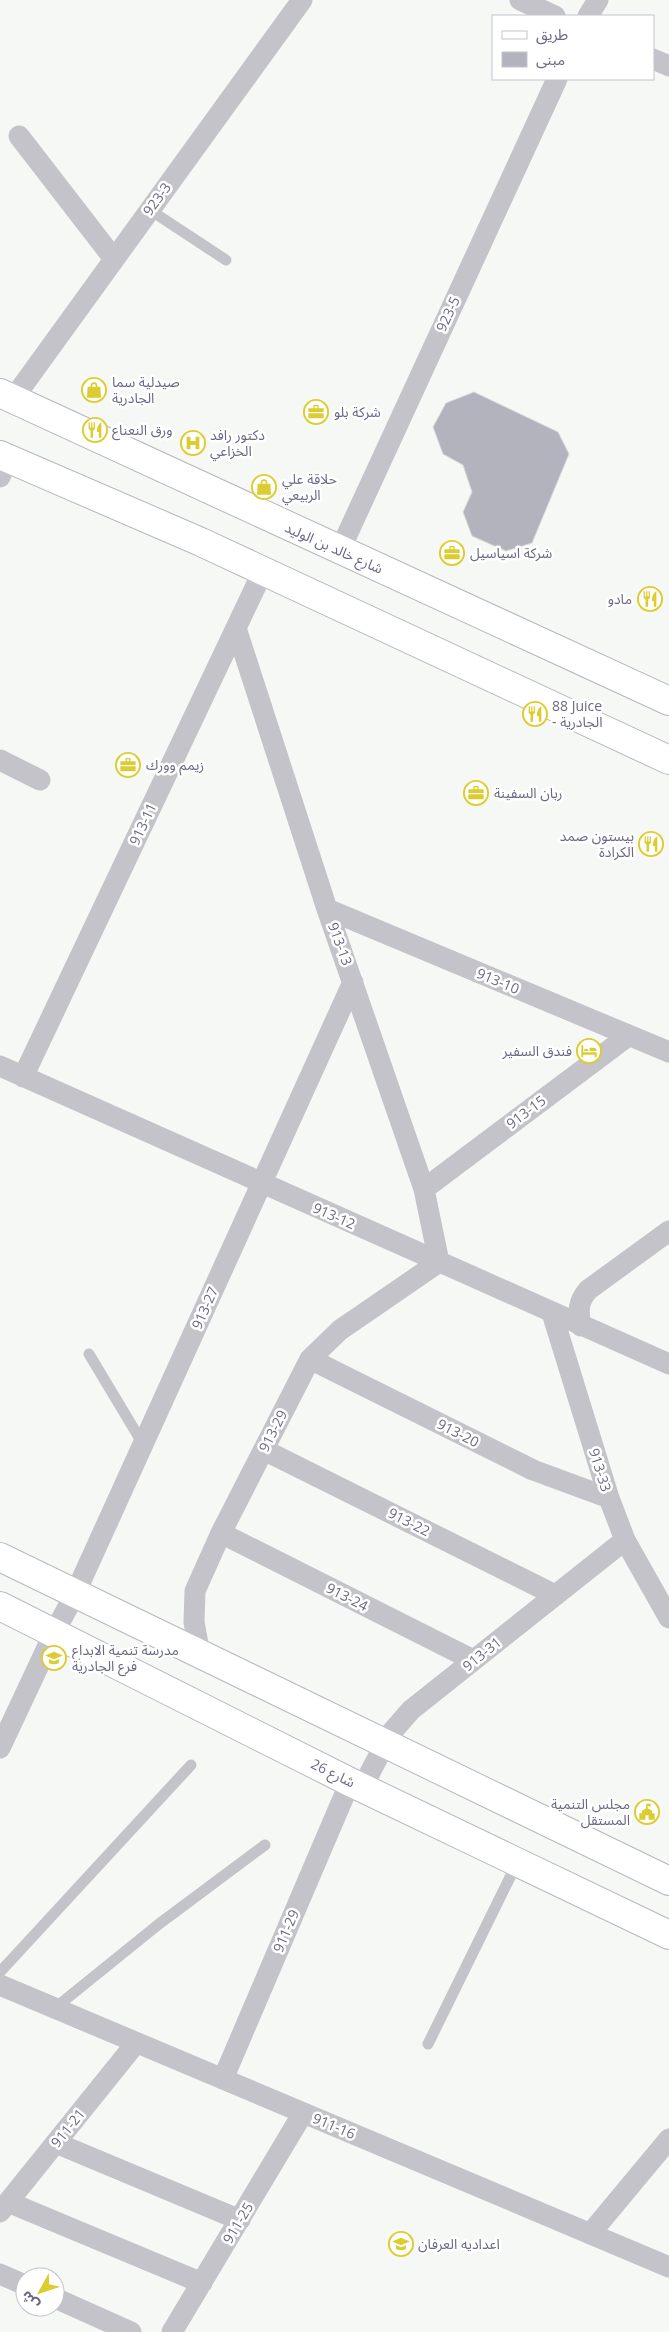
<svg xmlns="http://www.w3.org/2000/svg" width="669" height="2332" viewBox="0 0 669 2332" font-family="'Open Sans','Noto Sans Arabic',sans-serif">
<rect width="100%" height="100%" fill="#f6f8f5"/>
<path fill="#b3b3be" stroke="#d8d9d7" d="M474,392L558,432L569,454L532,543L506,551L472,536L463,512L472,492L463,465L443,454L433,427L446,403Z"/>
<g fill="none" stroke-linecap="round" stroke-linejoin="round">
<defs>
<path id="secondary" d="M0,1557L669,1881
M0,1606L350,1782L669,1935"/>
<path id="primary" d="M0,393L669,701
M0,455L201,542L669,760"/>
</defs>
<use href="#secondary" stroke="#b9b8c0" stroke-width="30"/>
<use href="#primary" stroke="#b7b6be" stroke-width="30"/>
<path stroke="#c4c3ca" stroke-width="11" d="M150,210L226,260
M89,1354L143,1444
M0,1972L191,1765
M55,2008L159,1924L265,1845
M428,2044L517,1863"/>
<path stroke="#c4c3ca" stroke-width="21" d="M520,0L555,16
M588,16L598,0
M653,59L669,66
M19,136L114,259
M13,399L302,0
M0,477L8,459
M340,550L557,79
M0,760L40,780
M327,909L669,1052
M0,1066L669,1364
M23,1077L263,571
M424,1189L628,1036
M552,1313L609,1498L625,1540L669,1618
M581,1326C578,1310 578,1302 588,1290L669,1231
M310,1359L533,1470L609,1498
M264,1450L555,1595
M221,1533L473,1660
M200,1655L194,1622L195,1591L221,1533L310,1359L340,1330L439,1262L424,1189L327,909L236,628
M0,1748L54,1633L75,1594L353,982
M362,1788L390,1734L411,1710L625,1540
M0,1985L669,2267
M223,2079L350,1782
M56,2143L240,2220
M8,2202L202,2283
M0,2212L136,2043
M590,2234L669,2139
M0,2274L25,2285
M55,2298L131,2332
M172,2332L303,2113"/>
<use href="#secondary" stroke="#fff" stroke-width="28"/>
<use href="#primary" stroke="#fff" stroke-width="28"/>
</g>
<defs>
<symbol id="shop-ring" viewBox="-11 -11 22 22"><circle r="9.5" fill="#fff" stroke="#ddcc2f" stroke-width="1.5"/><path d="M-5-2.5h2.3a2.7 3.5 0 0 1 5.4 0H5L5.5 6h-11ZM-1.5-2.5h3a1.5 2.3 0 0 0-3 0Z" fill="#ddcc2f"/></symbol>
<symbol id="office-ring" viewBox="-11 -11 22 22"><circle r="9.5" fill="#fff" stroke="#ddcc2f" stroke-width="1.5"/><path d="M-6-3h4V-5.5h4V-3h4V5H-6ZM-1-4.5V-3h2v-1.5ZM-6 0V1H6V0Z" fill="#ddcc2f"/></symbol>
<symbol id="restaurant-ring" viewBox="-11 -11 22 22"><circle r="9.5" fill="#fff" stroke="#ddcc2f" stroke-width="1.5"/><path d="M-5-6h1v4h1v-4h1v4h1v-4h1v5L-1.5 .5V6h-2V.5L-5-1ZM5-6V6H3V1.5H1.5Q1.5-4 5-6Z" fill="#ddcc2f"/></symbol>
<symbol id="hospital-ring" viewBox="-11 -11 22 22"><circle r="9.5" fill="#fff" stroke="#ddcc2f" stroke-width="1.5"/><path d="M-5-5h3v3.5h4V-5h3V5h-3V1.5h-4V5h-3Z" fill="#ddcc2f"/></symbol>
<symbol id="hotel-ring" viewBox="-11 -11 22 22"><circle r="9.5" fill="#fff" stroke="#ddcc2f" stroke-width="1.5"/><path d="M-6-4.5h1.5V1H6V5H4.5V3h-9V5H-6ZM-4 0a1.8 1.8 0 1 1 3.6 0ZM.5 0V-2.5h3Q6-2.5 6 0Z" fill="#ddcc2f"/></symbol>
<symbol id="school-ring" viewBox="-11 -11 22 22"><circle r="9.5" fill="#fff" stroke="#ddcc2f" stroke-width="1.5"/><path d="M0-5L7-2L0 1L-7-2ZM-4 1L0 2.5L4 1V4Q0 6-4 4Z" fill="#ddcc2f"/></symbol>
<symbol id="civic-ring" viewBox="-11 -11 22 22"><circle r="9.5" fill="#fff" stroke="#ddcc2f" stroke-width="1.5"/><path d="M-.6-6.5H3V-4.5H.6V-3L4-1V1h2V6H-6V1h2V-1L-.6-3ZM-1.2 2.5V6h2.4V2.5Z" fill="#ddcc2f"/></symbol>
</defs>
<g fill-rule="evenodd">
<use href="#shop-ring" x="80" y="376" width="28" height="28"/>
<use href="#office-ring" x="302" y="398" width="28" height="28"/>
<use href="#restaurant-ring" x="81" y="416" width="28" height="28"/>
<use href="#hospital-ring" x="179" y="429" width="28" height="28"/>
<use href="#shop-ring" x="250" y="473" width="28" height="28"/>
<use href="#office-ring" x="438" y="539" width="28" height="28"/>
<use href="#restaurant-ring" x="636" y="585" width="28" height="28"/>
<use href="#restaurant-ring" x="521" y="700" width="28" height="28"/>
<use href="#office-ring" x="114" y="751" width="28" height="28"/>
<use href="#office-ring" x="462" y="779" width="28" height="28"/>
<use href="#restaurant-ring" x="637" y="830" width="28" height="28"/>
<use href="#hotel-ring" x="575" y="1037" width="28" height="28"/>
<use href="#school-ring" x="40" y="1644" width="28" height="28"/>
<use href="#civic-ring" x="633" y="1798" width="28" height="28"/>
<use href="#school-ring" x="387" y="2230" width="28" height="28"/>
</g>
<g text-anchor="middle" stroke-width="5" stroke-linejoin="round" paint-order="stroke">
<g font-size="14" fill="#6b6885" stroke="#fff">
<text transform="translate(157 199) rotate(-54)" y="5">923-3</text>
<text transform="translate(448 314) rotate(-65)" y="5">923-5</text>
<text transform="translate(334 548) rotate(24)" y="5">شارع خالد بن الوليد</text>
<text transform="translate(143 824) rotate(-65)" y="5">913-11</text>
<text transform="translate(340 944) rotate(70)" y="5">913-13</text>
<text transform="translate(498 981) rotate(23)" y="5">913-10</text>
<text transform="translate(526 1112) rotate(-37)" y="5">913-15</text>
<text transform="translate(334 1216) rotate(24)" y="5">913-12</text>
<text transform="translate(205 1308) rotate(-66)" y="5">913-27</text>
<text transform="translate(273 1431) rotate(-63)" y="5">913-29</text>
<text transform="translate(458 1433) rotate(27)" y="5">913-20</text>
<text transform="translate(600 1470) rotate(73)" y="5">913-33</text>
<text transform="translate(409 1522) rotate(27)" y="5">913-22</text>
<text transform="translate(347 1597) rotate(27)" y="5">913-24</text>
<text transform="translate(482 1654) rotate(-39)" y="5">913-31</text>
<text transform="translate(333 1773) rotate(26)" y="5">شارع 26</text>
<text transform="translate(286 1931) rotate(-67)" y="5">911-29</text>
<text transform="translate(334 2126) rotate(23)" y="5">911-16</text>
<text transform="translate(68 2128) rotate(-51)" y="5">911-21</text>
<text transform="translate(238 2223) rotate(-59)" y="5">911-25</text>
</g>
<g font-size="14" fill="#6b6885" stroke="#fff" text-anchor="start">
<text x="112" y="387">صيدلية سما<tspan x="112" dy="16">الجادرية</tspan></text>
<text x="334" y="417">شركة بلو</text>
<text x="112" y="435">ورق النعناع</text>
<text x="210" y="440">دكتور رافد<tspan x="210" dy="16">الخزاعي</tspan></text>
<text x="282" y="484">حلاقة علي<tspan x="282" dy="16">الربيعي</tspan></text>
<text x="470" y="558">شركة اسياسيل</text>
<text x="632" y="604" text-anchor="end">مادو</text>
<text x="552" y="711">88 Juice<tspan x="552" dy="16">- الجادرية</tspan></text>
<text x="146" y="770">زيمم وورك</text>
<text x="494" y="798">ربان السفينة</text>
<text x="634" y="841" text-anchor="end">بيستون صمد<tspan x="634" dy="16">الكرادة</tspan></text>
<text x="572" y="1056" text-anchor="end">فندق السفير</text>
<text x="72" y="1655">مدرسة تنمية الابداع<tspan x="72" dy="16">فرع الجادرية</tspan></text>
<text x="630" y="1809" text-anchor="end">مجلس التنمية<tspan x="630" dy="16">المستقل</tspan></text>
<text x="418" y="2249">اعداديه العرفان</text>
</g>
</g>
<rect x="492" y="15" width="162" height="65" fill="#ffffff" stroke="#c4c3ce"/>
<rect x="502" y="31" width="25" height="8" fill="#ffffff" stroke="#c4c3ce"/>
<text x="536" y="40" font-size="15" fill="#6b6885">طريق</text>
<rect x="502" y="52" width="25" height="15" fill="#b3b3be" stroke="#c4c3ce"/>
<text x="536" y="65" font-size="15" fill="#6b6885">مبنى</text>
<g transform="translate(40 2292) rotate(230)"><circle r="24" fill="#ffffff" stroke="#c4c3ce"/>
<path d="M0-4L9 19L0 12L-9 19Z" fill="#ddcc2f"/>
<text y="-8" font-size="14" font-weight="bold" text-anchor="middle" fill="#6b6885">ش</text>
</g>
</svg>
